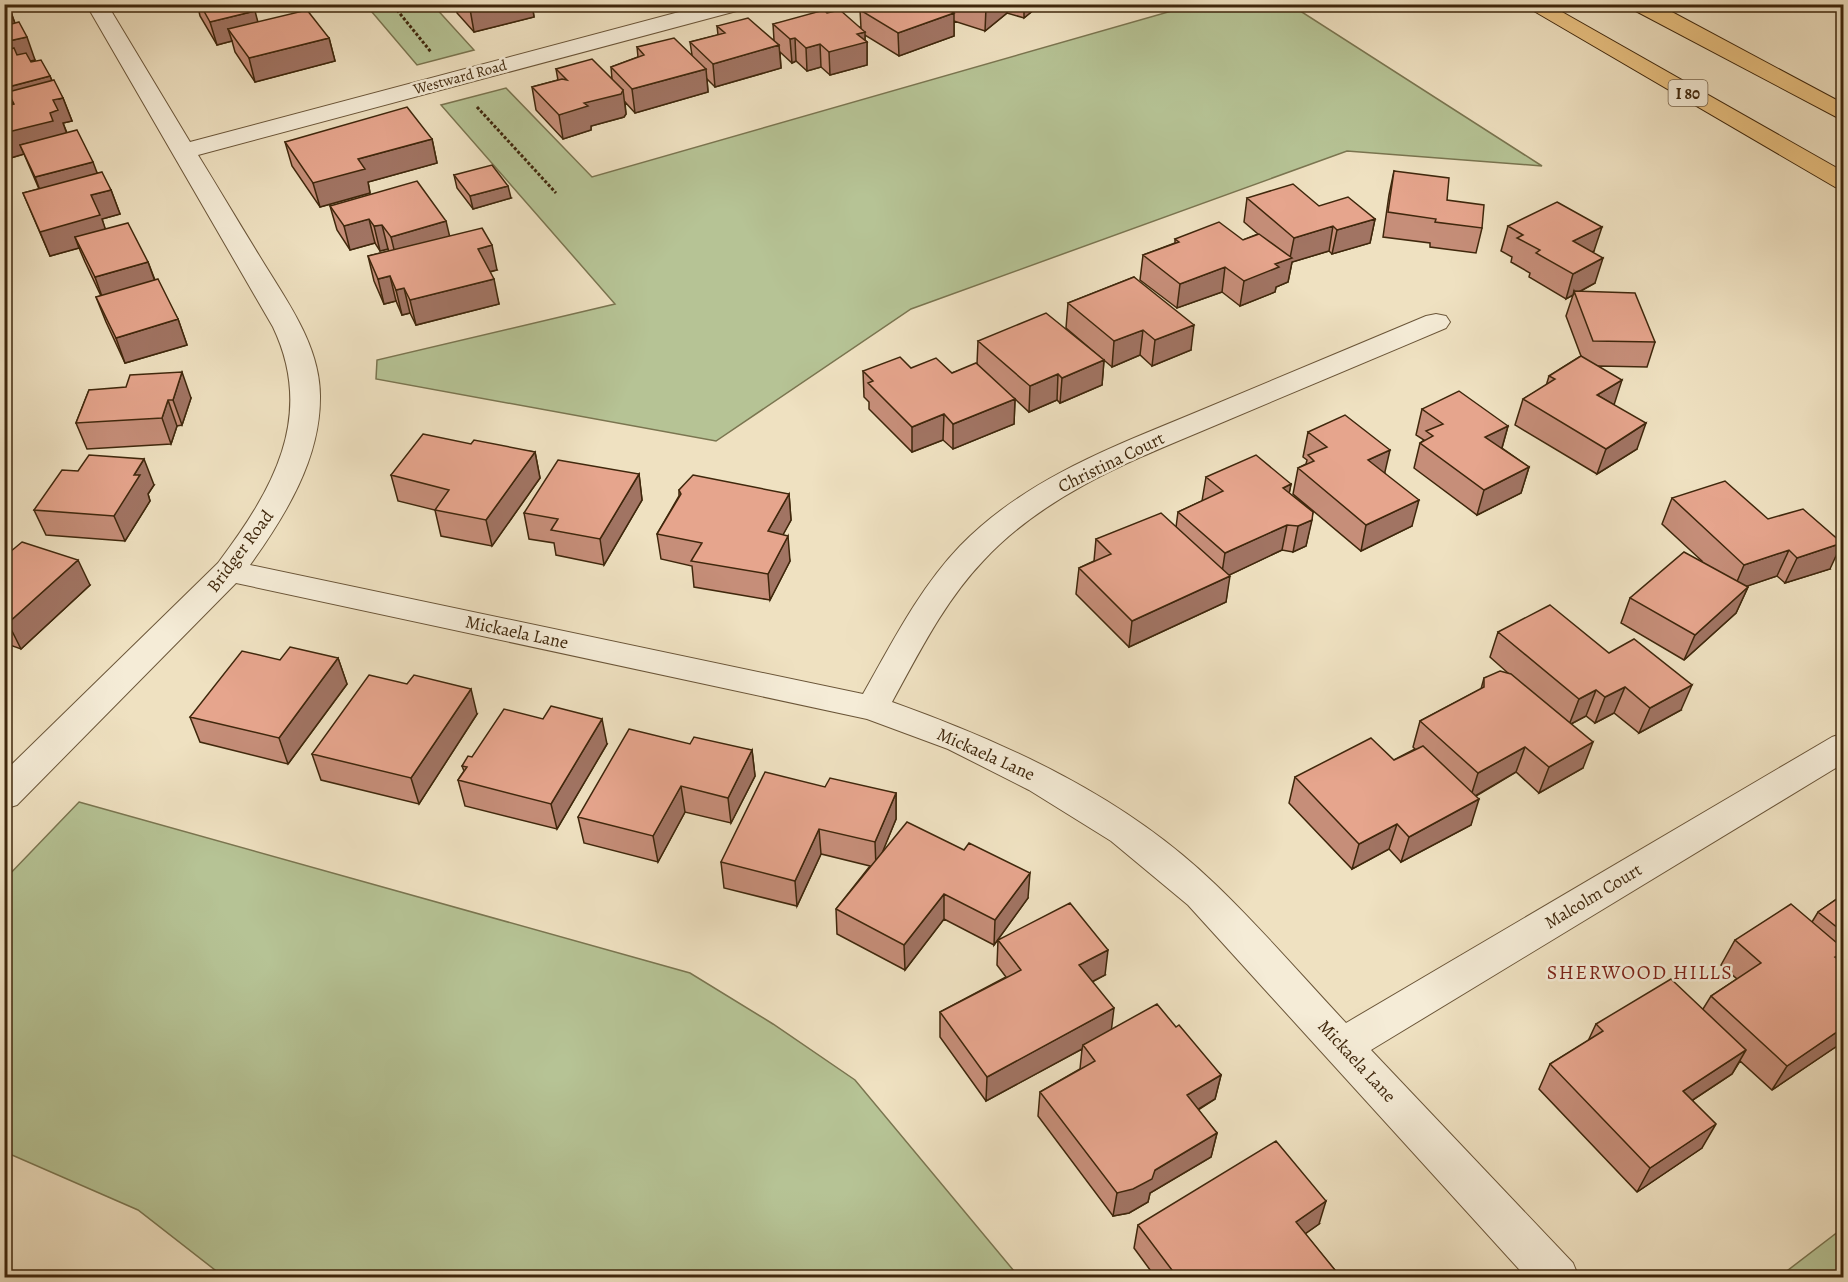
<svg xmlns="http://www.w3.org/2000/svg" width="1848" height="1282" viewBox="0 0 1848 1282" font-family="Alegreya,serif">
<rect width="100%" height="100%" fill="#efe1c1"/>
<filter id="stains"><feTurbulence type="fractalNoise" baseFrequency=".00333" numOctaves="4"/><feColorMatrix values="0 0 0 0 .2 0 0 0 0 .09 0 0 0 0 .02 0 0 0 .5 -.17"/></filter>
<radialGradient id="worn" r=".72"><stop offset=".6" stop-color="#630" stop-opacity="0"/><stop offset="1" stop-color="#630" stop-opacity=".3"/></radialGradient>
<path fill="#b6c395" stroke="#7a7550" stroke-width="1.5" d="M1196,4L1291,5L1542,166L1347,151L911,309L716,441L376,379L377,360L615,304L441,105L506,88L592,177Z
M366,5H433L474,50L417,65Z
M79,802L690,973L773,1024L855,1080L1019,1277H224L138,1210L5,1152V879Z
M1843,1228V1277H1779Z"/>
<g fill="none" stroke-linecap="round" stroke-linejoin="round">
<defs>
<path id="street" d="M86,4H107L190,142L709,4H746L744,9L198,155C219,189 239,223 260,257C286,300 321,346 320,398C320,460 285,516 250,565L863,694C892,643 919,589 960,546C1027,477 1118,445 1204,409C1278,378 1352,347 1426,316L1436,314L1446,316L1450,322L1446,328C1373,359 1301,389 1228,420C1141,457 1049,490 983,561C944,602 919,653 892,702C1009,744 1125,797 1215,884C1261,928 1303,977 1346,1023L1832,737L1844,733V763L1371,1050L1573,1263L1579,1278H1527L1188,905L1111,841L1029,790L948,749L867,719L236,583L17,805L4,809V772L218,563C272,491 316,417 273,327Z"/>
<path id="highway" d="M1522,4H1548L1844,172V189L1835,187Z
M1630,4H1657L1844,104V121L1632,9Z"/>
</defs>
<use href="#street" stroke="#6b5639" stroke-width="2"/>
<use href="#highway" stroke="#3f270c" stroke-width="2"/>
<path stroke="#3f270c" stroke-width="3" stroke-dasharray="3 2" stroke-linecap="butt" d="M397,10L431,52
M477,107L556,193"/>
<use href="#street" fill="#f5ecd7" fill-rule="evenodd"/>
<use href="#highway" fill="#e8c080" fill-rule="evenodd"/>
</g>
<path fill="#c68e79" stroke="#3f270c" stroke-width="1.5" d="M4,4H8L15,23L35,60L30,61L31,62L50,76L52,81L63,98L72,121L63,123L67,133L98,174L111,190L120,214L102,219L105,229L148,262L155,280L178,319L187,345L125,363L106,322L96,297L101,296L85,262L79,248L50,256L23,193L39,189L24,154L4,160V107L13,105L10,96L4,97Z
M186,4H250L258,22L329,38L335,61L255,82L235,52L232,41L217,45L200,16L198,7L189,9Z
M456,4H532L534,17L474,32L457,13Z
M557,4H583L562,10Z
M869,4H940L946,8V4H1035V9L1024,18L1007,13L985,31L954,21V36L899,56L865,35V40L867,42V65L830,75L821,67L807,71L796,61L792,63L780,52L781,68L715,87L707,79L708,92L635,113L625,102L626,114L624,117L591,126V130L563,139L536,110L532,87L558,80L556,69L612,79L611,67L638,57L637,47L692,55L690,42L718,35L717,26L774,40L773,24L827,13L861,28L860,10L869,7Z
M432,139L437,163L368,182L370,193L320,207L292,166L285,142Z
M1394,171L1447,200L1482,228L1476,253L1430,247V243L1383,237L1389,195Z
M454,175L511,198L473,209L457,188Z
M1247,198L1319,206L1375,219L1370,243L1332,254L1329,251L1292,262L1288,282L1276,287L1275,292L1240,306L1222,292L1177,308L1140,280L1143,255L1175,243V239L1243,240L1258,234L1244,222Z
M330,206L450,236L497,270L490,272L499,304L416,325L410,313L402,315L396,301L384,304L374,281L368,256L389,251L388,249L380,251L375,243L350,250L337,230Z
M1508,226L1594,251L1593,252L1595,283L1579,292L1655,342L1647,367L1599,366L1614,405L1637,449L1597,474L1515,425L1523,399L1546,386L1549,376L1581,356L1566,316L1573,295L1566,299L1529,277L1530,273L1511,262L1512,257L1501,251Z
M1134,277L1191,350L1152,366L1140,355L1112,367L1066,328L1068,303Z
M978,341L1104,360L1102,385L1060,403L1057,400L1029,412L1015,399L1014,424L953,449L943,440L912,452L869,409V402L864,397L863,371L911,368L952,373L977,364Z
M89,390L191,398L182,425L177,426L171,444L87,449L76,423Z
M1422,409L1508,426L1502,448L1529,467L1521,493L1477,515L1414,468L1420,443L1424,440L1416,435Z
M1308,432L1385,473L1412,526L1361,551L1293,494L1298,468L1306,464L1307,460L1303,457Z
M471,444L535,452L540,478L492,546L441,536L435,510L398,501L391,475Z
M639,474L642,500L604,565L556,555L554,543L529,539L524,513Z
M1206,477L1291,484L1289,493L1313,512L1306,546L1293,552L1282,550L1229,575L1226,602L1129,647L1076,594L1079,568L1094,561L1096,539L1176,527L1178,512L1202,501Z
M154,485L148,494L150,501L125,541L46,535L34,510Z
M679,490L789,494L791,520L783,534L790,561L770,600L694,587L692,566L661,559L657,534L679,496Z
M1672,498L1768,519L1830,569L1785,583L1777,576L1746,586L1748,587L1736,613L1684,660L1621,623L1630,598L1702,561L1662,524Z
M4,557L90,585L21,649L4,643Z
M1498,632L1681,710L1639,733L1614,713L1595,723L1586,716L1571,724L1583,768L1539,793L1516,772L1476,796L1471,825L1401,862L1389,849L1352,869L1289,803L1295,777L1394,760L1415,749L1413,747L1420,721L1481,689L1484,678L1508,673L1490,657Z
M338,658L347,684L288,764L200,742L190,717L280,660Z
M477,714L419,804L321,780L312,754Z
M607,744L557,829L465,806L458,780L464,771L462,766L472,757Z
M690,744L752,750L755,776L731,823L685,812L658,862L584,843L578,817Z
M825,787L896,793V819L883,850L1028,898L994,945L944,919L905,970L837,934L836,909L870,866L821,854L797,906L724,888L721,862Z
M1844,877V894L1837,888Z
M1844,894V1044H1840L1772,1090L1740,1061L1732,1074L1693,1100L1702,1148L1637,1192L1539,1089L1550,1064L1588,1041L1596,1024L1703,1009L1711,996L1737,979L1721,965L1735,940L1812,922L1818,912Z
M998,940L1105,975L1092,982L1111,1030L1176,1027L1221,1075L1215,1099L1198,1110L1217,1133L1211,1157L1150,1193L1148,1202L1129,1213L1113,1216L1038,1116L1040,1092L1080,1069L1082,1049L986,1101L940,1037V1012L1006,977L997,965Z
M1319,1224L1305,1234L1339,1275L1338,1278H1156L1134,1248L1138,1225Z"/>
<path fill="#a17463" stroke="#3f270c" stroke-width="1.5" d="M4,4H8L15,24L4,26Z
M187,4H197L198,7L189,9Z
M488,4H532L534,17L474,32L470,9Z
M562,4H583L562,10Z
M990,4H1008L1007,13L985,31L986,8Z
M1024,4H1035V9L1024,18Z
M255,11L261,34L228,29L232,41L217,45L210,22Z
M954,13V36L899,56L898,33Z
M865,32V42H867V65L830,75L829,52L857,34Z
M27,37L35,60L4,67V42Z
M329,38L335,61L255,82L249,58Z
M795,38L796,61L792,63L790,39Z
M820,44L821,67L807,71L806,48Z
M779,45L781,68L715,87L713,64Z
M706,69L708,92L635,113L632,89Z
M50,76L59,99L63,98L72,121L63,123L67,134L20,145L24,154L4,160V133L17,110L8,87Z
M4,81L10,96L4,97Z
M623,90L626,114L624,117L591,126V130L563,139L559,115L584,103Z
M432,139L437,163L368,182L370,193L320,207L313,183L358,159Z
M93,162L102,186L44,201L35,177Z
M508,186L511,198L473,209L470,196Z
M111,190L120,214L102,219L109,240L75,237L79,248L50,256L40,232L91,195Z
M369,219L375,243L350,250L344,226Z
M1375,219L1370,243L1332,254L1337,230Z
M446,221L452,246L397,262L391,237Z
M382,225L388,249L380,251L374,226Z
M1333,226L1329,251L1292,262L1288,282L1276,287L1275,292L1240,306L1244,281L1275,264L1290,258L1294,238Z
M1602,227L1594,251L1566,266L1573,241Z
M492,245L497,270L483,273L478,249Z
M1603,258L1595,283L1575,294L1574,291L1573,295L1566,299L1573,274Z
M148,262L157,287L104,302L95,277Z
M1225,267L1222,292L1177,308L1180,284Z
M390,276L396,301L384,304L378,279Z
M494,279L499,304L416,325L410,300Z
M404,288L410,313L402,315L396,290Z
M178,319L187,345L125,363L116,338Z
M1194,325L1191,350L1152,366L1155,340Z
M1143,330L1140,355L1112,367L1114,341Z
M1104,360L1102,385L1060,403L1062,378Z
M182,372L191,398L182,425L173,400Z
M1058,374L1057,400L1029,412L1030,386Z
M1622,380L1614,405L1597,395Z
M1015,399L1014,424L953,449V424Z
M168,400L177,426L171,444L162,418Z
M944,414L943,440L912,452V427Z
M1646,423L1637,449L1597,474L1606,449Z
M1508,426L1501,451L1485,437Z
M1390,450L1384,476L1368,460Z
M535,452L540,478L492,546L486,520Z
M144,459L154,485L148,494L150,501L125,541L114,516L134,475Z
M1529,467L1521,493L1477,515L1484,490Z
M639,474L642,500L604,565L600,539Z
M1291,484L1286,510L1283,488Z
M789,494L791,520L771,557L768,531Z
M1419,500L1412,526L1361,551L1366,525Z
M1312,520L1306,546L1293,552L1298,526Z
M1287,525L1282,550L1221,579L1225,553Z
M788,536L790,561L770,600L768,574Z
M1842,543L1830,569L1785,583L1797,558Z
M1789,550L1777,576L1733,591L1744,565Z
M78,560L90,585L21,649L8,623Z
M1230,576L1226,602L1129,647L1132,621Z
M1748,587L1736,613L1684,660L1695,635Z
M338,658L347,684L288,764L279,738Z
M1692,685L1681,710L1639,733L1650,708Z
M1625,687L1614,713L1595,723L1605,697Z
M471,689L477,714L419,804L411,778Z
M1596,690L1586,716L1569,725L1579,699Z
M602,719L607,744L557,829L551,804Z
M1593,742L1583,768L1539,793L1549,767Z
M1525,747L1516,772L1470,799L1478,773Z
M752,750L755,776L731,823L728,798Z
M681,786L685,812L658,862L653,836Z
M896,793V819L876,868L875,842Z
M1479,799L1471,825L1401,862L1409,837Z
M1397,824L1389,849L1352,869L1359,844Z
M819,829L821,854L797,906L795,881Z
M1030,873L1028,898L994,945L995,920Z
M944,894V919L905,970L904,945Z
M1108,950L1105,975L1076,990L1079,965Z
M1844,952V954L1830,976L1835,957Z
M1114,1008L1111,1033L1083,1045L1082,1049L986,1101L987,1077Z
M1844,1027V1038L1840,1044L1772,1090L1787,1066Z
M1746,1050L1732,1074L1670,1115L1683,1091Z
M1221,1075L1215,1099L1182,1119L1187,1095Z
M1716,1124L1702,1148L1637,1192L1650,1168Z
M1217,1133L1211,1157L1150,1193L1148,1202L1129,1213L1113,1216L1117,1193Z
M1326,1201L1319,1224L1289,1245L1296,1222Z"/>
<path fill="#e6a58d" stroke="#3f270c" stroke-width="1.5" d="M200,4H250L255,11L210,22Z
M466,4H488L470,9Z
M871,4H940L954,13L898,33L860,10L872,6Z
M975,4H990L986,8Z
M307,10L329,38L249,58L228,29Z
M824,10L827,13L840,10L865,32L857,34L867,42L829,52L820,44L806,48L795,38L790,39L773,24Z
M748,18L779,45L713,64L690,42L725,33L717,26Z
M19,22L27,37L4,42V26Z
M674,38L706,69L632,89L611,67L644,55L637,47Z
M14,48L17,55L26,53L31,62L41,60L50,76L8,87L4,79V51Z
M592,59L623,90L621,94L584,103L588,106L559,115L532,87L562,79L567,80L556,69Z
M54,80L63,98L53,100L58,110L50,113L53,121L4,133V107L14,104L8,92Z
M407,107L432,139L358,159L365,169L313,183L285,142Z
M77,130L93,162L35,177L20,145Z
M492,165L508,186L470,196L454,175Z
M1394,171L1449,178L1447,200L1484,205L1482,228L1435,222L1436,219L1388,212Z
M102,172L111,190L91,195L100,215L40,232L23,193Z
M417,181L446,221L391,237L382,225L374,226L369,219L344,226L330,206Z
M1293,184L1319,206L1348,197L1375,219L1337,230L1333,226L1294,238L1247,198Z
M1557,202L1602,227L1573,241L1603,258L1573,274L1536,253L1540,250L1517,238L1523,235L1508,226Z
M1219,222L1243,240L1259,234L1292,258L1275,264L1279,267L1244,281L1225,267L1180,284L1143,255L1179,242L1175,239Z
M128,223L148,262L95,277L75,237Z
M482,228L492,245L478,249L494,279L410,300L404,288L396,290L390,276L378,279L368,256Z
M1134,277L1194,325L1155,340L1143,330L1114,341L1068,303Z
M158,279L178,319L116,338L96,297Z
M1574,291L1635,293L1655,342L1593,341Z
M1046,313L1104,360L1062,378L1058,374L1030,386L978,341Z
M1581,356L1622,380L1597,395L1646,423L1606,449L1523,399L1555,379L1549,376Z
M900,357L911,368L936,358L952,373L976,363L1015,399L953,424L944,414L912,427L868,383L873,381L863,371Z
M182,372L173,400H168L162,418L76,423L89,390L126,387L130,375Z
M1459,391L1508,426L1485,437L1529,467L1484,490L1420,443L1433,436L1426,431L1443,424L1422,409Z
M1345,415L1390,450L1368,460L1419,500L1366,525L1298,468L1314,461L1308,455L1327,447L1308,432Z
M423,434L471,444L474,440L535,452L486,520L435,510L449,490L391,475Z
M89,455L144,459L134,475H140L114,516L34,510L62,470L78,471Z
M1256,455L1291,484L1283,488L1313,512L1312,520L1298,526L1287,525L1225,553L1178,512L1223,491L1206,477Z
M558,460L639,474L600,539L551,530L558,519L524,513Z
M693,475L789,494L768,531L788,536L768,574L691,561L702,543L657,534L681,494L679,490Z
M1725,481L1768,519L1803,509L1842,543L1797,558L1789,550L1744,565L1672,498Z
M1161,513L1230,576L1132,621L1079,568L1111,554L1096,539Z
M22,542L78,560L8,623L4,622V557Z
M1684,552L1748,587L1695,635L1630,598Z
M1550,605L1609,653L1634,639L1692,685L1650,708L1625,687L1605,697L1596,690L1579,699L1498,632Z
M290,647L338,658L279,738L190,717L242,651L280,660Z
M1500,671L1511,674L1593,742L1549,767L1525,747L1478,773L1420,721L1484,687V678Z
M369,675L407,684L414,675L471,689L411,778L312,754Z
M551,706L602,719L551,804L458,780L467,767L462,766L468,756L472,757L504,709L543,719Z
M629,729L690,744L694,737L752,750L728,798L681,786L653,836L578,817Z
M1371,738L1394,760L1423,746L1479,799L1409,837L1397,824L1359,844L1295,777Z
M765,772L825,787L830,778L896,793L875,842L819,829L795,881L721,862Z
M907,822L964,850L969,843L1030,873L995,920L944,894L904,945L836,909Z
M1844,894V933L1818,912Z
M1070,903L1108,950L1079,965L1114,1008L987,1077L940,1012L1021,970L998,940Z
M1791,904L1844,949V952L1835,957L1844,964V1027L1787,1066L1711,996L1761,963L1735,940Z
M1671,979L1746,1050L1683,1091L1716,1124L1650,1168L1550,1064L1603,1031L1596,1024Z
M1157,1004L1176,1027L1179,1025L1221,1075L1187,1095L1217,1133L1155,1170L1152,1179L1133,1189L1117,1193L1040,1092L1095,1061L1083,1045Z
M1276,1141L1326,1201L1296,1222L1339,1275L1335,1278H1178L1138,1225Z"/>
<g text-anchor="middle" stroke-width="5" stroke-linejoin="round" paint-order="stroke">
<g font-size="15" fill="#3f270c" stroke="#f5ecd7">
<text transform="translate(460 77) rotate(-15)" y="5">Westward Road</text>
</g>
<rect fill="#f5ecd7" stroke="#766249" stroke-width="1.5" x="1668.5" y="80" width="39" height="26" rx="4.5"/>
<g font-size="16" font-weight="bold" fill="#3f270c">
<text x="1688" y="99">I 80</text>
</g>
<g font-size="18" fill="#3f270c" stroke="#f5ecd7">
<text transform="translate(1111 462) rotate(-26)" y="6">Christina Court</text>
<text transform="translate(240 551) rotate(-53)" y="6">Bridger Road</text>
<text transform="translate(517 632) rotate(12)" y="6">Mickaela Lane</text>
<text transform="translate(986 754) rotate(24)" y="6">Mickaela Lane</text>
<text transform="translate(1593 896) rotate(-31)" y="6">Malcolm Court</text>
<text transform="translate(1357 1061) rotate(47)" y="6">Mickaela Lane</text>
</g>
<g font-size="20" letter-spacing="1.5" fill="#7a1f14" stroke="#f5ecd7">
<text x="1640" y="979">SHERWOOD HILLS</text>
</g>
</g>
<rect width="1848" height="1282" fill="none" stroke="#efe1c1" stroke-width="24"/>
<rect x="6" y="6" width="1836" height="1270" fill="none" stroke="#3f270c" stroke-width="3"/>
<rect x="12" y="12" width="1824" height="1258" fill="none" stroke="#3f270c" stroke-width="1.5"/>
<rect width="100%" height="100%" filter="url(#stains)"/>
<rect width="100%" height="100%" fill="url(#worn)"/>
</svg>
